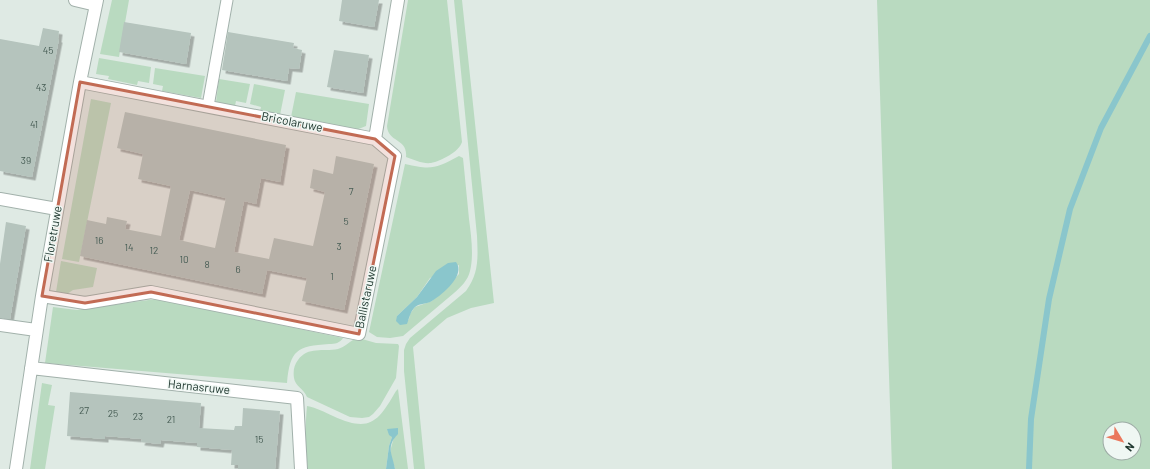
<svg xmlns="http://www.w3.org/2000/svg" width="1150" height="469" viewBox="0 0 1150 469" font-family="Barlow,sans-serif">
<defs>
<filter id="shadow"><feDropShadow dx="3.5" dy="3.5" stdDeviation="0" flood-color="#0004"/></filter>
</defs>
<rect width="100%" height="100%" fill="#dfeae4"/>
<path fill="#b9dac0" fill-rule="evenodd" d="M112,0H129L119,57L100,54Z
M408,0H447L462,142C459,152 441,161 431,163C423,164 414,160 406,157C408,138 388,143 387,126Z
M454,0H462L494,303L471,308L447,318L413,347L425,469H414L404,371V350L406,344L410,338L466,291C479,273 478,258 477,236Z
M877,0H1150V469H892ZM1110,429H1134V453H1110Z
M99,58L151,67L149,83L138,81L137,85L108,79L109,76L96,74Z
M155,68L205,76L201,98L162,91L163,86L153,84Z
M219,79L250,84L246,103L236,101L235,106L216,102Z
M254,84L285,90L280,115L260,111L261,107L250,104Z
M296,92L369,104L366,126L356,130L291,117Z
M91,99L111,103L79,262L62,259Z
M459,156L463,158C465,178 467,198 469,219C471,235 474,255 470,271C468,280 461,287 454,293L403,336L390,338L377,337L369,332L405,164C431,170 435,169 459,156ZM459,265V274L432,301L415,307L410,314L409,319L405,324L397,316L417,297L430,278Z
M61,261L97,268L93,287L73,290L67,294L56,292Z
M156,299L343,338C340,343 335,344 329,344C297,346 290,350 287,383L45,363L53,307L77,310Z
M362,339L376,343L398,344L399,346L396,378L380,406L373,414L369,417L362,418L350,417L307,397C304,389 295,386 294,378C293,371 294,365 298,360C308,346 323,352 338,349C345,347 349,342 353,340C356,339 359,340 362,339Z
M42,383L52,385L48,405L55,406L45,469H30Z
M398,389L408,469H395L391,456V448L394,437L396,436L392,437L389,446L386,469H308C305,449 305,427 307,406C317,408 324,412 333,416C370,433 378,422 396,391Z"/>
<path fill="#8ac6cc" d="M456,262C466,275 443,294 432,301C427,304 420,303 415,307C410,312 409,319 407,324L400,325L396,321L397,316L417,297L436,271L448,263Z
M398,428V434C385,447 393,455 395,469H386L389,446L392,437L389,435L387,429Z"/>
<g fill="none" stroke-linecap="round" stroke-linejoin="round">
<path stroke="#8ac6cc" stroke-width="6" d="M1029,469L1031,419L1049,299L1070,209L1101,128L1150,36"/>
</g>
<path fill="#b5c4bd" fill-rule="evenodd" filter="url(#shadow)" d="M342,0H379L374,27L339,21Z
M124,22L191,33L186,64L119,52Z
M43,28L59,31L58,39H59L32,177L0,171V39L39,46Z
M228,32L294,43L293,48L302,50L299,69L289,68L287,81L222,70Z
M334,50L369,55L363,93L327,87Z
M125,112L286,145L280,182L261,178L256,204L244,201L234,252L269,259L274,238L313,246L325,192L310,188L313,169L333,174L336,156L374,164L344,310L302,301L307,278L267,270L262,294L80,256L87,220L106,224L107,217L127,221L125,229L161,236L171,186L138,179L143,154L117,148ZM190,190L226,198L215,248L179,240Z
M6,222L26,226L10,319L0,318V264Z
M70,392L201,403L199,428L234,430L235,426H242L243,408L280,411L275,469H238V465H231L232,450L197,447V443L161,440L160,444L151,443L141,442L142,439L105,436V439L67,436Z"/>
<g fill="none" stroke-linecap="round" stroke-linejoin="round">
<defs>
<path id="lane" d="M208,106L227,0"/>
<path id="street" d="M75,0L96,5
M375,139L398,0
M0,199L57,209
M42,296L85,303L151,292L359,334L395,156L375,139L80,82
M0,325L36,330
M31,368L297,398L301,469
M16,469L42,296L80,82L97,0"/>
</defs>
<use href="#lane" stroke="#a2b1ab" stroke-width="13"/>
<use href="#street" stroke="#a2b1ab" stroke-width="14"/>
<use href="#lane" stroke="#fff" stroke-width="11"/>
<use href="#street" stroke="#fff" stroke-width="12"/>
</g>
<path fill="#c26b54" fill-opacity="0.2" stroke="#c26b54" stroke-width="3" stroke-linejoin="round" d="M80,82L375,139L395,156L359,334L151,292L85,303L42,296Z"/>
<g text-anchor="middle" stroke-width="3" stroke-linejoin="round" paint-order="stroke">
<g font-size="10" fill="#465c54">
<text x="48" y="54">45</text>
<text x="41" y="91">43</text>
<text x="34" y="128">41</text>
<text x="26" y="164">39</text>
<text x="351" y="195">7</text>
<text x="346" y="225">5</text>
<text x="99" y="244">16</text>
<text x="339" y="250">3</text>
<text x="129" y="251">14</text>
<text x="154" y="254">12</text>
<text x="184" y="263">10</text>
<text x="207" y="268">8</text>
<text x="238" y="273">6</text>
<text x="332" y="280">1</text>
<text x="84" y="414">27</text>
<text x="113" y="417">25</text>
<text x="138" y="420">23</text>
<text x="171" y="423">21</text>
<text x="259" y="443">15</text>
</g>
<g font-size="12" fill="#213931" stroke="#eff7f3">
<text transform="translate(292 122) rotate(11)" y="4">Bricolaruwe</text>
<text transform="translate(53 234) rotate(-80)" y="4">Floretruwe</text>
<text transform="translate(366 297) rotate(-78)" y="4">Ballistaruwe</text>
<text transform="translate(199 387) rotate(6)" y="4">Harnasruwe</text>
</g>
</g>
<g transform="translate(1122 441) rotate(128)"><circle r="19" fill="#eff7f3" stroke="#9daba5"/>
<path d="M0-3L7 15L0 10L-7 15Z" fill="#ea785d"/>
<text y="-6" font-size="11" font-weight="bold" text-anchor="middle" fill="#213931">N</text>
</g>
</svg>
